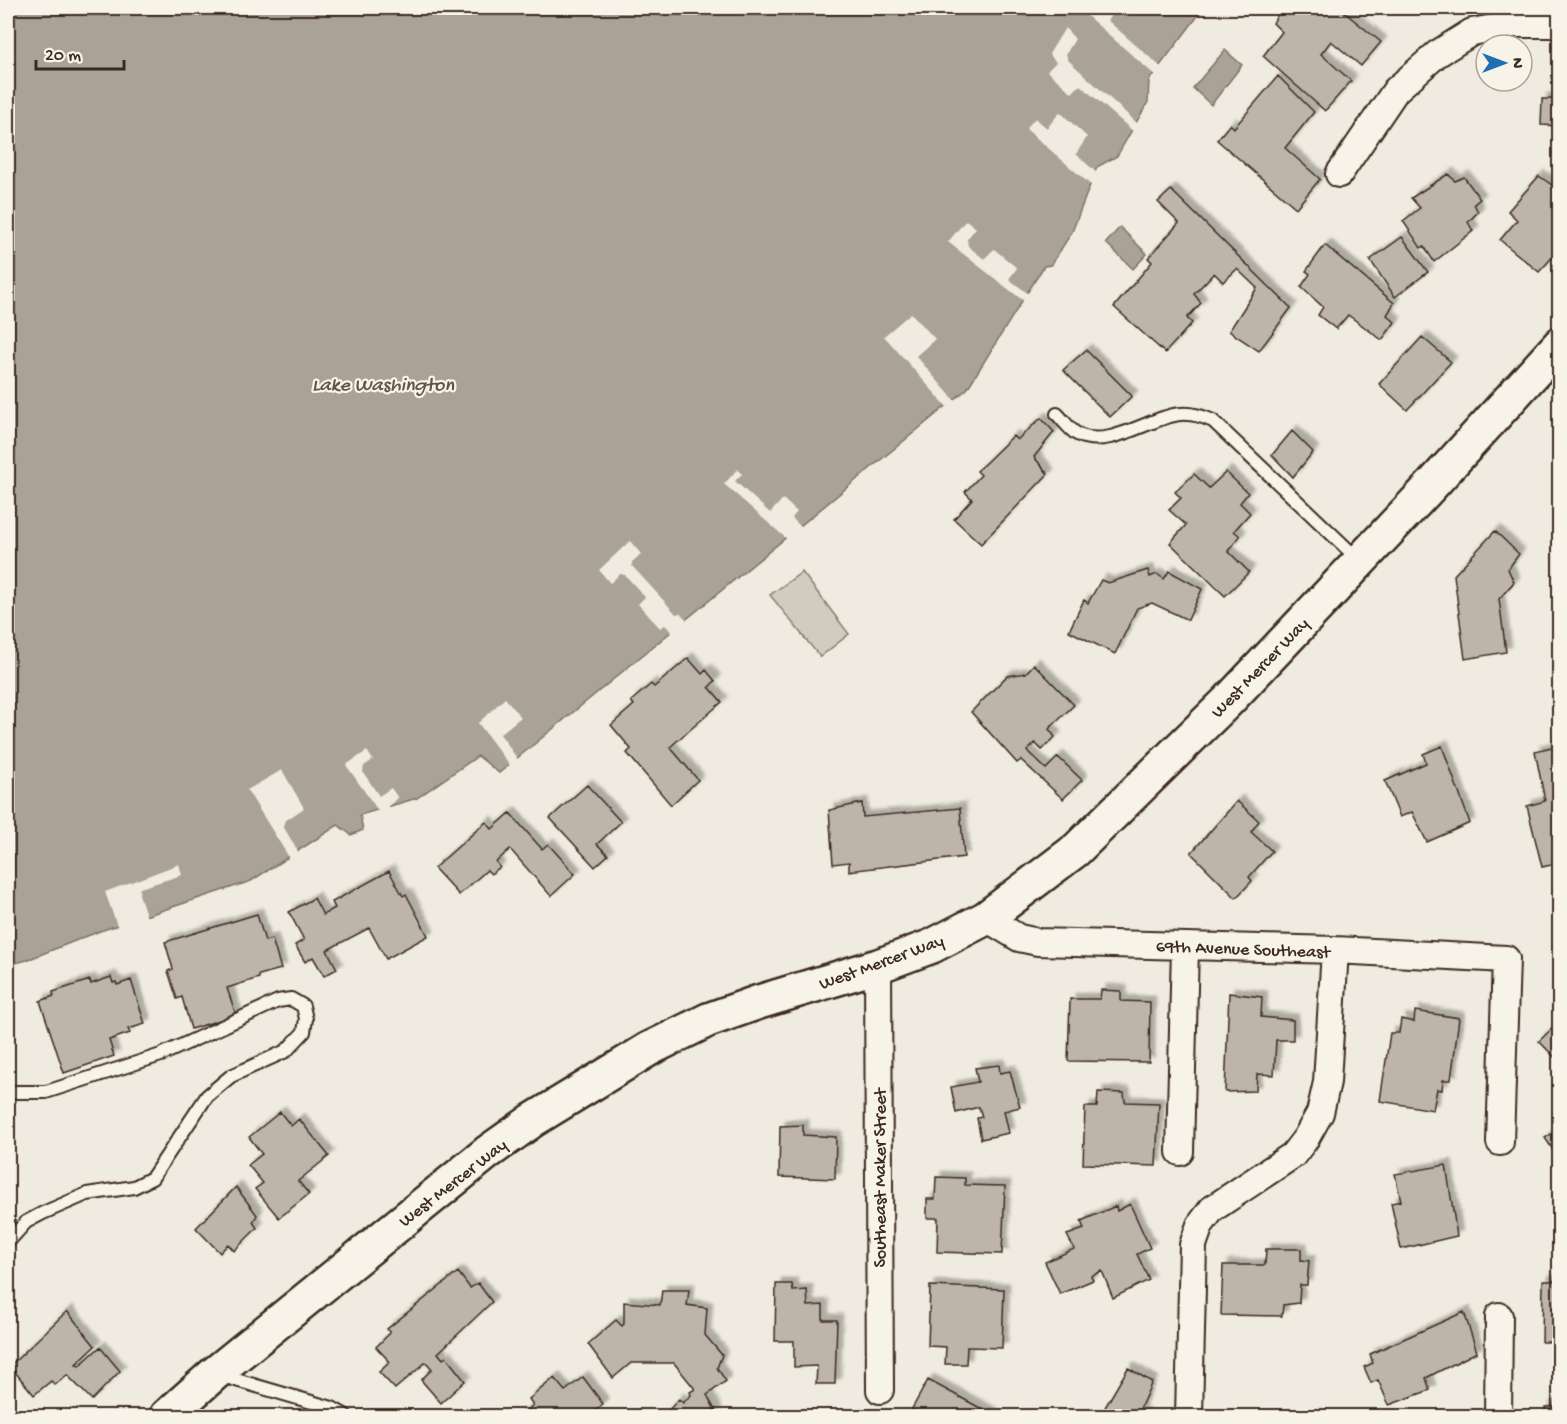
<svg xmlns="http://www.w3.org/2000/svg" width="1567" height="1424" viewBox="0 0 1567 1424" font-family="'Gochi Hand',sans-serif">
<defs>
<filter id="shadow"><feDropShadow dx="5.5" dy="-5.5" stdDeviation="1.5" flood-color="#0004"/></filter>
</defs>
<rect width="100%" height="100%" fill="#efebe0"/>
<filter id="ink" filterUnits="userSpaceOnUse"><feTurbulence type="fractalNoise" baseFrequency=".0167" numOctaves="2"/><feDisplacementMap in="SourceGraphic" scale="12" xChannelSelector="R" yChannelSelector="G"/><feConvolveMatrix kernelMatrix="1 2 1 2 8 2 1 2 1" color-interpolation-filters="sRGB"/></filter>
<g filter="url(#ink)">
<path fill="#d1cbc0" stroke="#867a6f" stroke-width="1.5" d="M802,572L849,634L820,657L770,595Z"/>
<path fill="#aaa296" stroke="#7e7266" stroke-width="1.5" d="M8,8H1204L1149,80L1148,102L1117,156L1097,167L1072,232L1051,265L1044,266L967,389L499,773L478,756L417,798L360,815L363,830L351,835L338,825L251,881L100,931L27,960L8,965Z
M1225,50L1242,65L1211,105L1193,88Z
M1120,227L1147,254L1133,269L1106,243Z"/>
<path fill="#efebe0" d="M1078,8H1118L1107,20L1162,68L1156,76Z
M1065,28L1075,39L1066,54L1068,60L1138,124L1134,132L1080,85L1072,93L1047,71L1056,62L1049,54Z
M1060,112L1087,137L1076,154L1097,173L1092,186L1026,129L1035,118L1047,128Z
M966,220L976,228L967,239L968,246L984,259L994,249L1017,268L1009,279L1030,295L1025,302L948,242Z
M911,313L935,339L916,356L956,402L948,408L884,336Z
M738,469L742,474L735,481L770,513L783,499L797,512L792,518L802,528L788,540L724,484Z
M630,541L641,554L632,562V566L676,614L680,613L689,622L674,634L665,625L660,628L638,604L645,597L625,575L620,574L610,583L599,570Z
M505,698L521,717L500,734L519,761L511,767L478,723Z
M367,751L373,760L364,766L363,772L379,796L391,788L398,798L388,806L389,809L379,812L346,765Z
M282,770L304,808L285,821L283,826L299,853L290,859L247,790Z
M179,864L182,875L140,888L139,894L147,918L118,928L105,892Z"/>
<path fill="#bdb5aa" stroke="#3b2a1e" stroke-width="1.5" filter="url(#shadow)" d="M1284,8H1339L1381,42L1361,66L1331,41L1321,54L1351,81L1325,111L1263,56L1282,32L1273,23L1278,14Z
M1278,76L1314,112L1285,148L1320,179L1296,208L1217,140L1230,124L1234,128Z
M1542,99H1560V126L1541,125Z
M1448,174L1455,181L1464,177L1480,199L1474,204L1478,212L1468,222L1473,231L1434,262L1424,246L1421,248L1403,221L1420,208L1411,198Z
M1539,176L1552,185L1555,181L1560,186V255L1557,252L1539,272L1500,240L1517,220L1508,211Z
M1171,190L1291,308L1259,351L1229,331L1257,288L1237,269L1223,282L1214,273L1194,294L1201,303L1187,318L1192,323L1165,353L1114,307L1152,262L1148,258L1179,223L1158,202Z
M1402,237L1428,272L1395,297L1370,260Z
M1325,245L1394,303L1387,315L1395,322L1382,340L1348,315L1336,329L1318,315L1323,307L1301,287L1310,274L1306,271Z
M1422,337L1451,362L1407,410L1379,384Z
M1086,350L1132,396L1110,417L1063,370Z
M1041,418L1054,432L1034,457L1048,474L981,544L954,519L972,499L965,492L981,475L977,471L1013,436L1017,440Z
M1292,431L1313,452L1293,477L1272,455Z
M1226,472L1248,493L1240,503L1250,513L1234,531L1240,536L1228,551L1249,572L1225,596L1170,543L1186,525L1169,510L1181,498L1175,492L1194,474L1209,488Z
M1495,531L1519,554L1508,569L1514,582L1499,599L1506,652L1465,659L1454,575Z
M1148,570L1150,577L1157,574L1164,579L1169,571L1202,589L1188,620L1152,603L1137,608L1115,654L1069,631L1084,600L1088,603L1101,580L1108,583Z
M688,658L702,674L706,670L715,681L709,687L722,702L670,747L698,780L671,805L627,753L631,749L611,725L634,705L631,701L651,684L654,687Z
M1034,664L1074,705L1049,729L1055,737L1042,750L1035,743L1027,751L1046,769L1058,757L1082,780L1063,799L1021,760L1017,763L971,712L1007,676L1026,673Z
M1560,745V863L1542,867L1527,806L1545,801L1535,751Z
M1442,746L1470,823L1427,842L1412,812L1400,817L1385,781L1426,763L1423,754Z
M587,785L621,822L597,844L608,855L595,867L550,818Z
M1237,801L1259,821L1251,832L1272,851L1249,877L1252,881L1236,898L1191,853Z
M862,803L863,817L960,808L964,857L849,871V862L833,864L829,810Z
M510,813L542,849L548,844L575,874L551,896L510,849L496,862L500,867L491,874L487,870L459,895L434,868L486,822L492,829Z
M389,871L403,896L406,894L428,936L386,959L369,928L327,950L337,969L324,976L313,957L305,962L295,945L304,940L289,912L314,898L323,915L335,908L332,902Z
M257,914L265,941L272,939L281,969L259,975V978L227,988L236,1015L191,1029L182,997L177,999L168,971L173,969L165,942Z
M111,977L113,983L116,982L117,985L131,980L145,1024L128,1029L130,1033L109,1040L114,1056L64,1073L40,1001L54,996L53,992L90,980L91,984Z
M1101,990L1121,991V1001L1150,1002L1149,1062L1068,1061L1070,999H1100Z
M1229,993L1262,997L1261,1017L1293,1020V1040H1276L1274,1075L1257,1074L1256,1091L1225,1092Z
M1415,1011L1459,1018L1451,1080H1443L1442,1090L1437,1089L1433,1110L1380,1101L1390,1033H1399L1401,1019L1414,1022Z
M1560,1021V1063L1539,1041Z
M999,1065L1000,1073L1010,1071L1020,1107L1004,1111L1009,1133L981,1139L977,1118L982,1117L979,1107L956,1113L951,1087L978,1082L975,1068Z
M1098,1092L1124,1093L1125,1102L1159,1103L1156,1166L1083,1164L1085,1107H1097Z
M280,1112L291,1126L299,1119L329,1156L298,1181L309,1194L279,1218L255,1189L263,1183L248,1165L262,1154L249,1137Z
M803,1125V1135L836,1137L835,1179L779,1177L780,1126Z
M1560,1128V1160L1545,1138Z
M1446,1165L1457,1236L1401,1249L1391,1203L1401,1201L1395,1174Z
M936,1177L965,1178V1185L1005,1186L1002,1254L937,1252L938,1218H927V1199H935Z
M236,1187L257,1215L253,1222L257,1228L234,1251L228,1244L220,1253L196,1228Z
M1130,1204L1150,1248L1137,1254L1149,1280L1113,1298L1102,1271L1091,1276L1093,1280L1060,1294L1045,1262L1074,1249L1067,1235L1084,1229L1081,1221L1116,1206L1117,1211Z
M1266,1249H1301V1260L1309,1261L1307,1285H1300L1299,1303L1283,1305L1282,1316L1221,1315L1223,1265H1265Z
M458,1272L470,1288L478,1283L492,1302L438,1353L443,1359L446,1357L465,1381L441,1403L421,1380L432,1369L426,1362L395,1389L379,1372L390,1362L376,1347L390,1333L387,1329Z
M1543,1281H1560V1342H1542Z
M776,1284H792L793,1291L807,1290L808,1306L823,1305V1320H837L835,1384H816L817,1366L794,1367V1341H775Z
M930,1286L1004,1289L1002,1348L967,1347L966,1364H945L946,1347L928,1346Z
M662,1290H689L687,1305L707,1308L705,1335L722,1355L717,1368L726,1381L707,1395L716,1412L711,1416H668L666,1413L679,1399L683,1403L691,1395L690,1392L695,1389L674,1363H631L613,1378L588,1344L616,1320L622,1326L624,1324V1302L660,1305Z
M67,1311L95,1346L76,1364L79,1366L100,1347L120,1371L92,1400L67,1375L55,1385L51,1381L34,1395L10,1366Z
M1464,1312L1477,1352L1426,1378L1430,1390L1389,1405L1378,1380L1371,1383L1364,1367L1373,1363L1370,1354Z
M1128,1368L1152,1382L1139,1411L1146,1416H1100Z
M583,1377L603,1404L590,1416H515L523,1414L533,1405L529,1399L554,1378L565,1391Z
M928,1380L995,1416H908Z
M1560,1406V1416H1545V1407Z"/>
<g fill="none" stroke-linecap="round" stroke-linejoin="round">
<defs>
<path id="lane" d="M1057,414C1063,420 1070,430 1077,434C1108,451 1151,416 1181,414C1193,413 1202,416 1213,421L1359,560
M8,1092H46L161,1055L278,1001L291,999L303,1006L306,1019L304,1032L286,1051L231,1076L207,1096L152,1178L134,1187L87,1194L43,1213L26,1222L8,1242
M219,1375L332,1408L346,1416"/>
<path id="street" d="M1339,174L1396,90L1437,54L1472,32L1515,24H1560
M986,918L1019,938L1038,942L1335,950L1506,959L1500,1142
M878,966L880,1390
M1180,1152L1185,946
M1189,1416L1193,1245L1200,1225L1212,1209L1293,1155L1306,1138L1320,1113L1327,1082L1335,950
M1498,1416L1499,1316"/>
<path id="secondary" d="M167,1416L214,1374L488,1152L533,1120L649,1049L708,1020L759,1002L878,966L932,946L986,918L1076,850L1229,700L1430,487L1560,344"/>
</defs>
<use href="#lane" stroke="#3b2a1e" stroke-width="16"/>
<use href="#street" stroke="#3b2a1e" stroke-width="30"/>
<use href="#secondary" stroke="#3b2a1e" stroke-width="38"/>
<use href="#lane" stroke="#f7f3e8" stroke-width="12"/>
<use href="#street" stroke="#f7f3e8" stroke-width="26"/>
<use href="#secondary" stroke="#f7f3e8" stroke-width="33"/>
</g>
</g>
<g text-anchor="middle" stroke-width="4.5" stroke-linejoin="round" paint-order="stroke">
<g font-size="18" fill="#3b2a1e" stroke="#f7f3e8">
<text transform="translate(1259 667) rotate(-46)" y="6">West Mercer Way</text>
<text transform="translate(1243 948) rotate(2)" y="6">69th Avenue Southeast</text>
<text transform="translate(881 961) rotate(-20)" y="6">West Mercer Way</text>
<text transform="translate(879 1178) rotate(-90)" y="6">Southeast Maker Street</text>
<text transform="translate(452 1182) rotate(-38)" y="6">West Mercer Way</text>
</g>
<g font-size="20" font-style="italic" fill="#625448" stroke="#f7f3e8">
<text x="383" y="390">Lake Washington</text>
</g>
</g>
<rect width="1567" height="1424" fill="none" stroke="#f7f3e8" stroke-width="30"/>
<rect x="15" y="15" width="1537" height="1394" fill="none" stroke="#3b2a1e" stroke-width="2" filter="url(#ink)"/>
<g transform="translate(1504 63) rotate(90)"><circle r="28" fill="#f7f3e8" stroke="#aca397" stroke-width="1.5"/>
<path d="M0-4.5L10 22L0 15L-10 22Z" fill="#1f6fb2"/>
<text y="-9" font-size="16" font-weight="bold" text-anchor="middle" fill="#3b2a1e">N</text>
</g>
<path d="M36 60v9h88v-9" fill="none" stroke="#3b2a1e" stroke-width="3"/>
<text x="45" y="60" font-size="18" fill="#3b2a1e" stroke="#f7f3e8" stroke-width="4.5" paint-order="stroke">20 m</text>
</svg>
